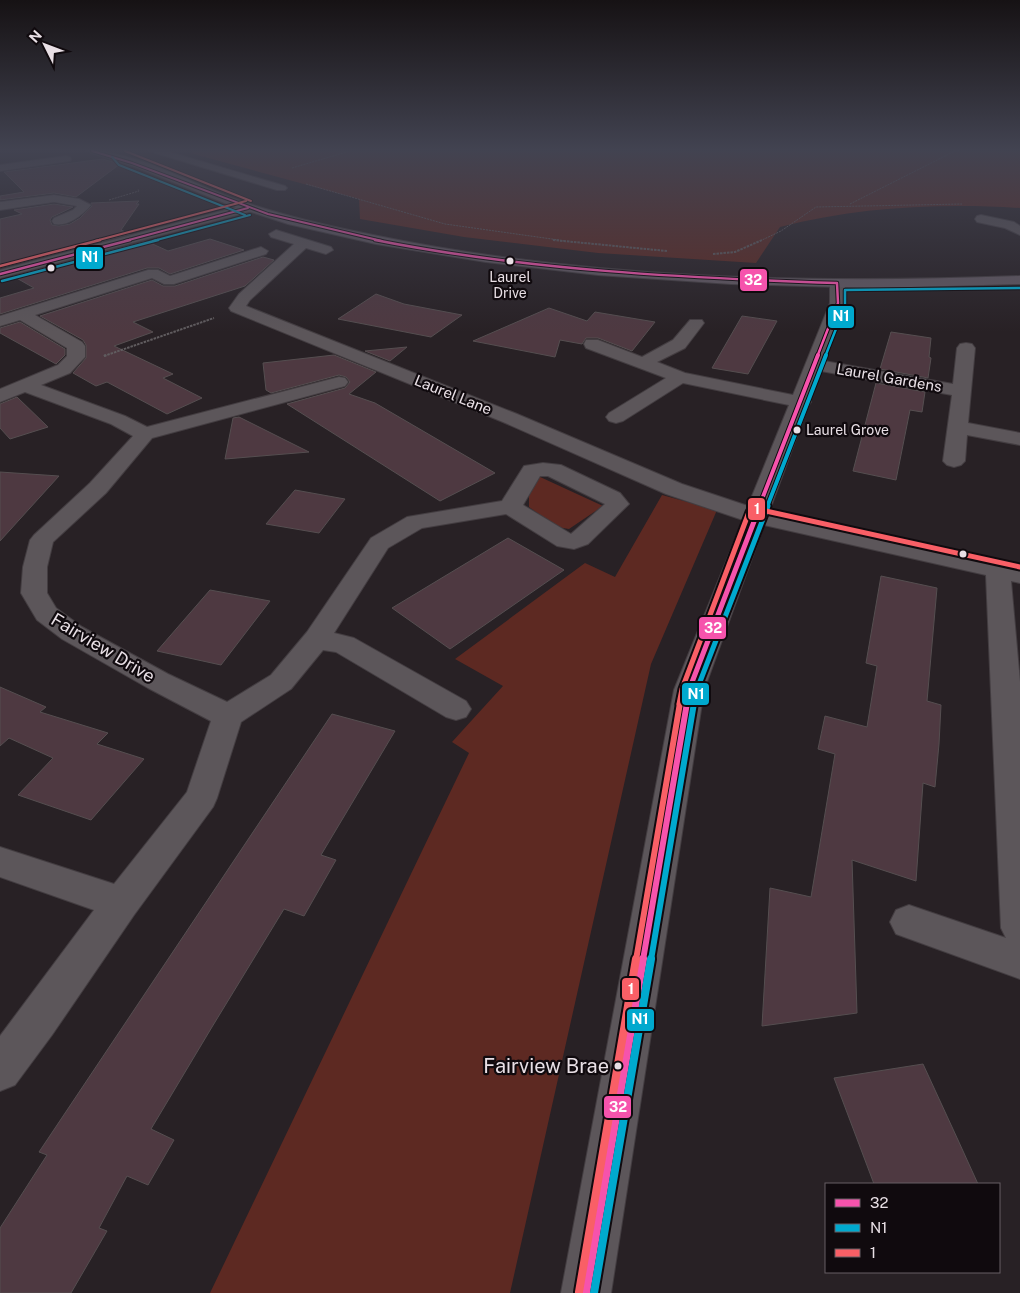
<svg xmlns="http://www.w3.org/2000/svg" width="1020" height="1293" viewBox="0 0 1020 1293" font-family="'Public Sans',sans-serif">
<rect width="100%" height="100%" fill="#282125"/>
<path fill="#5d2922" d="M197,151H1020V208C940,203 857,207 780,227L756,263L598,253L464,237L360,219L359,199L190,153Z
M538,476L603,506L569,529L557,527L529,507V492Z
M662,495L717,510L651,664L510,1293H210L469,753L452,742L503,686L455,659L585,563L615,577Z"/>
<path fill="#4e3941" stroke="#554e50" d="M103,159L120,164L76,197L54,193L0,200V196L24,192L4,172Z
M139,201L136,204H139L121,230L130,234L0,268V219L22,214L14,210L54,204L73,207L52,217L50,220L52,225L59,226L70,224L80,218L92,206L91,203Z
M210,239L244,250L170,274L159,268H147L0,314V298L34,288L13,276L146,241L168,251Z
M263,257L274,260L245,286L133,322L153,332L114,346L173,374L163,378L202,398L167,414L107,382L96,386L73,373L86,358V345L83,340L40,316L152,280L163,286H175Z
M376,294L404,304L462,315L431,337L338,319Z
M549,308L587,321L595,312L655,322L632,351L598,338H586L582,344L560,340L555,357L473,341Z
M742,316L777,321L748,374L712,368Z
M20,322L65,349V355L56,364L0,333V328Z
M891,332L931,338L929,357L931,358L928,378L880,369Z
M407,347L390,361L365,351Z
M334,355L376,372L349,394L375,403L495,473L440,501L287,404L345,388L350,382L346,377L339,375L271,393L266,390L263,363Z
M876,383L925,392L922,412L910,410L896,480L853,471Z
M17,397L48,427L10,439L0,428V404Z
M239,417L309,452L225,459L233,418Z
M0,472L59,476L0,541Z
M295,490L345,499L319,533L266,524Z
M508,538L564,570L450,649L392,608Z
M881,576L937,588L927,701L941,705L939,744L935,787L923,783L916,881L852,860L857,1013L762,1026L770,888L811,897L835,754L818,749L825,716L867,727L877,666L866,663Z
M210,590L270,601L221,665L157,651Z
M0,687L46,707L40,712L108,733L97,744L144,759L91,820L18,795L53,758L9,738L0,746Z
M332,714L395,731L321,855L336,860L304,916L284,909L212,1027L151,1129L174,1140L148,1185L127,1176L99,1228L107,1231L71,1293H0V1228L47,1155L39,1152Z
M923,1064L958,1140L978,1184H874L834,1078Z"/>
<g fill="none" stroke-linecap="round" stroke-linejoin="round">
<defs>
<path id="minor" d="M149,151H166L285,186L287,188L285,190H277Z
M66,156L70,157L71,159L70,161L0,171V165Z
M54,195L79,199L91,205C83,215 67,227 54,224L52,221L54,218L73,210L77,206L54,202L0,210V202Z
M248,204L254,208L252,211L0,278V270Z
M981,215L1014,222L1020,226V235L1005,228L977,222L975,219L977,216Z
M276,230L331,247L333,250L326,254L306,248L250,300L246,306L517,414L682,484L748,506L789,405L683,383L623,421L616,423L609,421L606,417L609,413L666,378L586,348L584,344L586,340H598L642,357L673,340L690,320H702L704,323L685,348L657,362L685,373L793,395L830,303V283L832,280H842C854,298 831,342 824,361L953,384L957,348L960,344L966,343L972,344L975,348L968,423L1020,433V445L967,435L965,461L961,465L954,467L947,465L943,461L952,395L821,371L810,400L811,402L808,406L769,512L1020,567V583L1011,581L1020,682V979L896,934L890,922L896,910L909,905L1006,938L1001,928L986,575L764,525L704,690L611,1293H561L674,690L743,520L666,494L503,422L231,311L229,308L239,294L294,244L271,237L269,234Z
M261,247L268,251L266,254L174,284H164L152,278L35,315L82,342L85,346V357L70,373L41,385L125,416L147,427L339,377L345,378L348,382L345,386L152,438L106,493L53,542L47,567V593L56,608L82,627L168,674L227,702L271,675L307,632L371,538L407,517L502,501L524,466L543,463L561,465L620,493L629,504L588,544L574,549L557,546L506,514L422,528L388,548L334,633L354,638L466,701L471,709L466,717L456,720L446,717L336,652L323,650L291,689L241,722L217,798L213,807L134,915L52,1035L15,1085L0,1091V1036L94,910L0,877V847L114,884L187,792L211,721L148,688L62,639L37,620L21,593L23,567L30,540L34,535L90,483L133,436L111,424L25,392L0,402V389L58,365L67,356V348L20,320L0,326V316L148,270H158L170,276ZM540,476H548L605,504L571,534L523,505Z"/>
<path id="major" d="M86,151C138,151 187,182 235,199C280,215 327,226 373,235C585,279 805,284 1020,276V284L876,288L731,284L598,275L486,262L376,244L288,224L227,204L135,167Z"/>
</defs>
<use href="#minor" stroke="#433d41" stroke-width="2"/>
<use href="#major" stroke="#433d41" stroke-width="2"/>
<path stroke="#605c5f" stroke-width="1" stroke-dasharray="2 1" stroke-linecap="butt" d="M292,168L350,151
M306,184L445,224L566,241
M109,200L139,191L138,189
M850,204L955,151H959
M760,241L781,231L816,207L962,204"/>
<path stroke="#605c5f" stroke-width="2" stroke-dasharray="2.5 1" stroke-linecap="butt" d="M553,240L667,251
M713,254L735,252L762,240
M104,356L214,318"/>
<path stroke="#605c5f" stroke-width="2.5" stroke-dasharray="4 2" stroke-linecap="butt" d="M104,356L106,355"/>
<use href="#minor" fill="#5c565a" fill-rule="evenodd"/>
<use href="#major" fill="#615861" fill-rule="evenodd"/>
<defs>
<path id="bus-1-far5" d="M92,151L132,163L268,214L382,241
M125,241L248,208"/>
<path id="bus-1-far4" d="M375,240C527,270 683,278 837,283L838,303L817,357
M0,274L130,240"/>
<path id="bus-1-far3" d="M759,507L818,355"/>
<path id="bus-1-far2" d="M687,704L689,690L760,506"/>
<path id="bus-1-far1" d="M643,960L687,703"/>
<path id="bus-1" d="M586,1293L643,959"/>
<path id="bus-2-far5" d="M112,157L119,165L245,215
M153,241L250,215"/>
<path id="bus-2-far4" d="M2,281L158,240
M825,357L845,306V290L1020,288"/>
<path id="bus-2-far3" d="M767,507L826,355"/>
<path id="bus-2-far2" d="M694,704L696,692L768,506"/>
<path id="bus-2-far1" d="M651,960L694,703"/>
<path id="bus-2" d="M594,1293L651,959"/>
<path id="bus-3-far4" d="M125,151L251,201
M95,241L246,201"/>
<path id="bus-3-far3" d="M0,266L100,240"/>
<path id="bus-3-far2" d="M679,704L682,689L749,512L757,509L1020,567"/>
<path id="bus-3-far1" d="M636,960L680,703"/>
<path id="bus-3" d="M579,1292L636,959"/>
</defs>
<use href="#bus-1-far5" stroke="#100a0e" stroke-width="4"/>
<use href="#bus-1-far4" stroke="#100a0e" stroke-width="4.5"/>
<use href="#bus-1-far3" stroke="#100a0e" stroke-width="6"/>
<use href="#bus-1-far2" stroke="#100a0e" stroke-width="9"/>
<use href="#bus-1-far1" stroke="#100a0e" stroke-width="10"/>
<use href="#bus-1" stroke="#100a0e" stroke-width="12"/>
<use href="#bus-2-far5" stroke="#100a0e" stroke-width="4"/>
<use href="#bus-2-far4" stroke="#100a0e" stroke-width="4.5"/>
<use href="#bus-2-far3" stroke="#100a0e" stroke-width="6"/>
<use href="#bus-2-far2" stroke="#100a0e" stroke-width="9"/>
<use href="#bus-2-far1" stroke="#100a0e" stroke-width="10"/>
<use href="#bus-2" stroke="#100a0e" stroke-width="12"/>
<use href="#bus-3-far4" stroke="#100a0e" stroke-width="4"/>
<use href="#bus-3-far3" stroke="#100a0e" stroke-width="4.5"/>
<use href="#bus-3-far2" stroke="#100a0e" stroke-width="9"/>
<use href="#bus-3-far1" stroke="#100a0e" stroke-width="10"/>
<use href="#bus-3" stroke="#100a0e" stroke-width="12"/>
<use href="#bus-1-far5" stroke="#f653ac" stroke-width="2"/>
<use href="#bus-1-far4" stroke="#f653ac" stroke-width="2.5"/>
<use href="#bus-1-far3" stroke="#f653ac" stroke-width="4"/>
<use href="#bus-1-far2" stroke="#f653ac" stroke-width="5"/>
<use href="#bus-1-far1" stroke="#f653ac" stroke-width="6"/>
<use href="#bus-1" stroke="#f653ac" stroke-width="8"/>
<use href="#bus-2-far5" stroke="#00a9ce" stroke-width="2"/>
<use href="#bus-2-far4" stroke="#00a9ce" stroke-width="2.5"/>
<use href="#bus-2-far3" stroke="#00a9ce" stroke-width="4"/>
<use href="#bus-2-far2" stroke="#00a9ce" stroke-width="5"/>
<use href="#bus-2-far1" stroke="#00a9ce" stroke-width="6"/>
<use href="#bus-2" stroke="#00a9ce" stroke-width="8"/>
<use href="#bus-3-far4" stroke="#f95f66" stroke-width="2"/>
<use href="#bus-3-far3" stroke="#f95f66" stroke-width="2.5"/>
<use href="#bus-3-far2" stroke="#f95f66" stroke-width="5"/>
<use href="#bus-3-far1" stroke="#f95f66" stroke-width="6"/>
<use href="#bus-3" stroke="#f95f66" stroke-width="8"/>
</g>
<linearGradient id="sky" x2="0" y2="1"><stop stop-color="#161214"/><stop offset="0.45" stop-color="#424351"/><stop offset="1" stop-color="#424351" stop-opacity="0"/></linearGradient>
<rect width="1020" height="332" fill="url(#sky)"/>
<g fill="#e8dfe5" stroke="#100a0e" stroke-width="2">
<circle cx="510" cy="261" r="4.5"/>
<circle cx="51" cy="268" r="4.5"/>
<circle cx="797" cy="430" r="4.5"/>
<circle cx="963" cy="554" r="4.5"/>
<circle cx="618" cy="1066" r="4.5"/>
</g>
<g text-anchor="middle" stroke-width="4.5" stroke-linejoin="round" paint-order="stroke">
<g font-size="14" fill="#e8dfe5" stroke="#100a0e">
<text x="510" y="282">Laurel<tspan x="510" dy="16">Drive</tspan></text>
<text x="806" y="435" text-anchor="start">Laurel Grove</text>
</g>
<g font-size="15" fill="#e8dfe5" stroke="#100a0e">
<text transform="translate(889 378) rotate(10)" y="5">Laurel Gardens</text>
<text transform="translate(453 395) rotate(22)" y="5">Laurel Lane</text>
</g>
<g font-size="18" fill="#e8dfe5" stroke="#100a0e">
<text transform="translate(103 648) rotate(31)" y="6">Fairview Drive</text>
</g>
<g font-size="20" fill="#e8dfe5" stroke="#100a0e" text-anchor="end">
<text x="609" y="1073">Fairview Brae</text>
</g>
</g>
<g stroke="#100a0e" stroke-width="2">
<rect x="75" y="246" width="29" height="24" rx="5" fill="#00a9ce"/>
<rect x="739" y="268" width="29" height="24" rx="5" fill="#f653ac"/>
<rect x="827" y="305" width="28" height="24" rx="5" fill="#00a9ce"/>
<rect x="747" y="497" width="19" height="24" rx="5" fill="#f95f66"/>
<rect x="698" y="616" width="29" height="24" rx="5" fill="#f653ac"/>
<rect x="681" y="682" width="29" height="24" rx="5" fill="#00a9ce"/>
<rect x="621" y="977" width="19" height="24" rx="5" fill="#f95f66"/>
<rect x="626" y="1008" width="29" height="24" rx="5" fill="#00a9ce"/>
<rect x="603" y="1095" width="29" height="24" rx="5" fill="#f653ac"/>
</g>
<g font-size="14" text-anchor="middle" font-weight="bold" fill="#fff">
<text x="90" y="262">N1</text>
<text x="753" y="285">32</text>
<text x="841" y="321">N1</text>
<text x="757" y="514">1</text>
<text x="713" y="633">32</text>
<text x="696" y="699">N1</text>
<text x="631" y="994">1</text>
<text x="640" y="1024">N1</text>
<text x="618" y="1112">32</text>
</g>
<rect x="825" y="1183" width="175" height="90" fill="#100a0e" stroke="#665f64"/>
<rect x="835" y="1199" width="25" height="8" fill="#f653ac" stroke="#665f64"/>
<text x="870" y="1208" font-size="15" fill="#e8dfe5">32</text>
<rect x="835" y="1224" width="25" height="8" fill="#00a9ce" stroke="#665f64"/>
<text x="870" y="1233" font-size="15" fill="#e8dfe5">N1</text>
<rect x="835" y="1249" width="25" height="8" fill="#f95f66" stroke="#665f64"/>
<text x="870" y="1258" font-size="15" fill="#e8dfe5">1</text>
<g transform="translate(45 45) rotate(312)" stroke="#100a0e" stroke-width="4" paint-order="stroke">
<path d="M0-4L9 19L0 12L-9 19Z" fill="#e8dfe5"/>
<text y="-8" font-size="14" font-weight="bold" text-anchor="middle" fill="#e8dfe5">N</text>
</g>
</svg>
